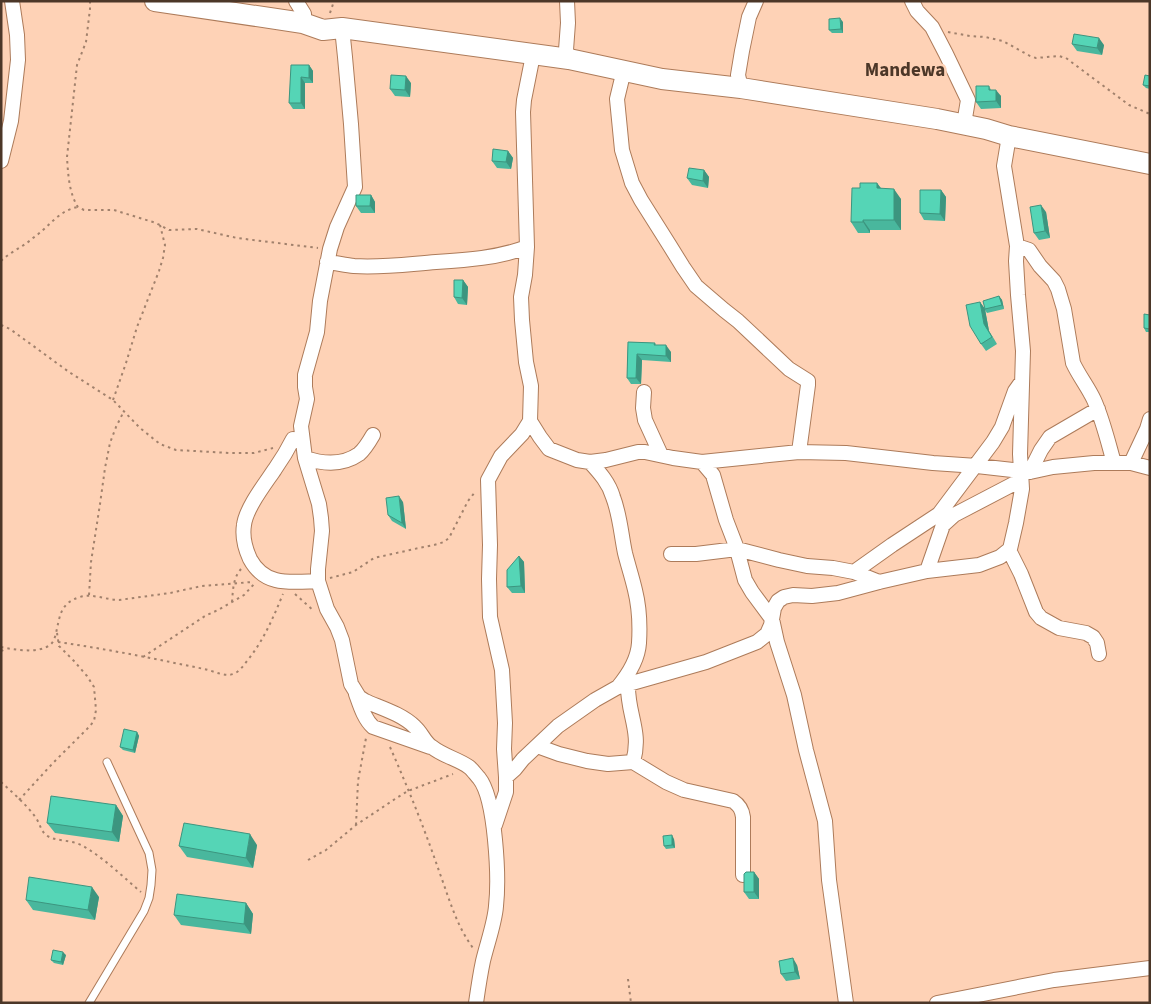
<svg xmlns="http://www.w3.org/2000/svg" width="1151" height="1004" viewBox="0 0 1151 1004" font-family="'Source Sans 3',sans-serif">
<rect width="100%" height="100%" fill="#fed2b6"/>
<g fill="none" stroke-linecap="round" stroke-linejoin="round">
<defs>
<path id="service" d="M89,1003L144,911L149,898L151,885L152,870L149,853L107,762"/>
<path id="minor" d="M296,1L304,14L303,23
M567,1L568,23L566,50L569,59
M912,1L917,11L932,27L946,54L968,100L965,118L970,126
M342,28L345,57L351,124L355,187L337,227L330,249L320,301L317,332L305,375V387L307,399L301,426L305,458L319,504L321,518L322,531L318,569V581L327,609L337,627L342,640L351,684L359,697L365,701C381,708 402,714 415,727C422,733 424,742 432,747C443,756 458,759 469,767C473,770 476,775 479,778C496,799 499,879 496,906C495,922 487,944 483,961C480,975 478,989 476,1003
M533,55L524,100L523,112L527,247L525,275L521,297L522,320L526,362L531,386L530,421L540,437L549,449L577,460L590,462L606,460L638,452H645L673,458L702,462L799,452L846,453L933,463L977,466L1030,472L1053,467L1094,463H1131L1150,468
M624,70L617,99L622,150L632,183L641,200L670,246L683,267L696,286L724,310L738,321L789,369L808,381V385L799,452
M741,88L738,75L742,51L749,17L756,1
M1009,136L1004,166L1017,246L1029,250L1040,266L1054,281L1058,289L1064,309L1073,363C1079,376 1088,387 1094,400C1103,420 1108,442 1114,463
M1,161L11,121L18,60L17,35L12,1
M327,262C336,263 345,265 354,266C381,268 409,264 436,262C467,260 498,258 527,247
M644,392L643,408L645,420L661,455
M293,439C288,449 282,459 275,469C265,484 246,508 244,525C242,537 245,548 250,559C265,587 291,582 318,581
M305,458C323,464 342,466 359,454C365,449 369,442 373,435
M590,462C600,473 609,483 613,497C620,515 621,534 625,553C628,565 632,577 635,590C639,606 640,627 639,643C638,659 628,675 618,687
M702,462L713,475L726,520L736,546L745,580L752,592L772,619L777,642L794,695L806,750L825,821L829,880L846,1003
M1131,463L1147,429L1150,419
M1030,472L1041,450L1050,437L1098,409
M939,514L993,442L1002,427L1015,391L1020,384
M1009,550L1021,574L1036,612L1041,618L1059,628L1086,633L1093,637L1097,643L1099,654
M671,554H696L737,549L779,560L807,566L833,568L854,572L879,582
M927,571L943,525L954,515L1021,480
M854,572L892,545L939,514L947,512
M628,684C627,714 642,731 633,762
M356,694C360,705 364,719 373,727L430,747
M537,746L559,754L587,761L608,764L633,762L666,782L684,790L733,801C739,805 742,809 743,817V875
M506,777L504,749L505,723L502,670L490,617L489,579L490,545L488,480L501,456L522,434L530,421
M495,825L506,792V777L515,769L523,759L558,726L595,700L618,687L706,662L757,642L767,634L771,625L774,608L778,601L784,597L793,595L812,596L838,593L879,582L927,571L979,565L1000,557L1010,549L1016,523L1022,489L1020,454L1023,351L1018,295L1016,261L1017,246
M937,1003L1054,980L1150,968"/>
<path id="secondary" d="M155,1L303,23L323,30L342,28L569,59L662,79L741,88L937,119L986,129L1009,136L1150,164"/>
</defs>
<use href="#service" stroke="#ad7b5a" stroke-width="9"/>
<use href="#minor" stroke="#ad7b5a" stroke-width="16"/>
<use href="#secondary" stroke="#ad7b5a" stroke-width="22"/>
<path stroke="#a1816c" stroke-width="2" stroke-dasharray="2.5 4" stroke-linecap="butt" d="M90,1V9L86,42L77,65L67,157C68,174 69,193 78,207L84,210H114L156,223L169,230L197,229L237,238L318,248
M330,13L334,1
M948,32L970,36L985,37L1003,41L1030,56L1036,58L1059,56L1066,58L1129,105L1150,114
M1,261C10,252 23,247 33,238C48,228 59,210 78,207
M1,325L10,329L69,372L113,400L140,428L160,444L176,450L230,453H254L273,448
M113,400L126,363L137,327L159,271L163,258L165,245L160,225
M330,578L353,572L374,558L419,548L434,545L444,542L449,538L468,501L475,492
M295,594L314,611
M89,595L91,562L100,504L105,468L110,443L116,427L124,411
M232,602C233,590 233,578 241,569
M58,642C107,649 156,659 204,669C215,671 227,679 237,672C241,669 244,665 247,661C264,640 273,618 283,594
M1,647C15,650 40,654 51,644C54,641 55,637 56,633C60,616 60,603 80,597C92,593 106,600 119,600L170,593L202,586L252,582
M1,651L6,649
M143,657L205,616L218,610L244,595L255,583
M390,747C408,788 425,830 439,871C449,898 456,925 473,948
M1,782C13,793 27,805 36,818C40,824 41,831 46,835C55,842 71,839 83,846C104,858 122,876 141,892
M19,800L53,763L89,727L94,721L96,710L94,687L87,676L74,661L59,646L57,633
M356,825L358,781L366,738
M308,860L326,850L356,825L398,797L408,791L453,774
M628,979L631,1003"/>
<use href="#service" stroke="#fff" stroke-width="7"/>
<use href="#minor" stroke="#fff" stroke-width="14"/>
<use href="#secondary" stroke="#fff" stroke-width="20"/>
</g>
<path fill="#49b79d" d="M843,22V33H832L829,30Z
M1072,44L1104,45L1102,55L1077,51Z
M309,65L313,71V83H305V109H293L289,103L290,93Z
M1150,76V89L1146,88L1143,85Z
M411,83L410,97L395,96L390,89Z
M989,86L991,90L1001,96V108L981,109L976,102Z
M508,151L513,158L511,169L497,168L492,161Z
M704,170L709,177L708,188L692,185L687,178Z
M877,183L881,188L901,199V230H870V233H858L851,222L860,188Z
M941,190L946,197L945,221L924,220L920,213Z
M371,195L375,202V213H361L356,206Z
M1046,212L1050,238L1039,240L1034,233Z
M463,280L468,287L467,305L458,304L454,297Z
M999,296L1002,300L1004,309L987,313L985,310L989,331L997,344L986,351L981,344L980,302L985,309Z
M1150,315V332H1146L1144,328Z
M628,342L655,343L656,345L671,352V362L642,360L641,384H631L627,378Z
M403,502L406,529L392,521L388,515Z
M519,556L524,562L525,593H512L507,587Z
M137,732L139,736L135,753L123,750L120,747Z
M116,805L123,816L119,842L55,833L47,823Z
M674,839L675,848L666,849L664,846Z
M257,845L253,868L187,857L179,846Z
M754,872L759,879V899H749L744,892Z
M99,897L95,920L33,910L26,900Z
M246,903L253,914L251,934L181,925L174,915Z
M66,955L63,965L54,963L51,960Z
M797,965L800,979L786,981L781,974Z"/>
<path fill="#3c957f" d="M840,18L843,22V33L841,29Z
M1099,38L1104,45L1102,55L1097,48Z
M309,65L313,71V83L309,78Z
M406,76L411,83L410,97L405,90Z
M301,77L305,83V109L301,103Z
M996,90L1001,96V108L996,101Z
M508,151L513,158L511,169L506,162Z
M704,170L709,177L708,188L703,181Z
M877,183L884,193L877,188Z
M894,189L901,199V230L894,220Z
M941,190L946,197L945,221L940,214Z
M371,195L375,202V213L370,206Z
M1041,205L1046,212L1050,238L1045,231Z
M863,220L870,230V233L863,222Z
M463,280L468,287L467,305L462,298Z
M999,296L1002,300L1004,309L1002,305Z
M980,302L985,309L989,331L997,344L984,324Z
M666,345L671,352V362L666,356Z
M637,354L642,360L641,384L636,378Z
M399,496L403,502L406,529L402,523Z
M519,556L524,562L525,593L521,586Z
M137,732L139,736L135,753L133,750Z
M116,805L123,816L119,842L112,832Z
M250,834L257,845L253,868L246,858Z
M672,835L674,839L675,848L672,845Z
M754,872L759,879V899L754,892Z
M92,887L99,897L95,920L88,910Z
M246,903L253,914L251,934L244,924Z
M63,952L66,955L63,965L61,962Z
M793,958L797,965L800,979L795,972Z"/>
<path fill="#55d5b6" stroke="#3c957f" d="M840,18L841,29L829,30V19Z
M1074,34L1099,38L1097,48L1072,44Z
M291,65H309V78L301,77V103H289Z
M391,75L406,76L405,90L390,89Z
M1145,75L1150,76V86L1143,85Z
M976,86H989V90H996V101L976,102Z
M493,149L508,151L506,162L492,161Z
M689,168L704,170L703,181L687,178Z
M860,183H877V188L894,189V220H863V222H851L852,188H860Z
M920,190H941L940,214L920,213Z
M356,195H371L370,206H356Z
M1041,205L1045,231L1034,233L1030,207Z
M454,280H463L462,298L454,297Z
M999,296L1002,305L985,309L983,301Z
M980,302L984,324L992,337L981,344L970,326L966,305Z
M1144,314L1150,315V329L1144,328Z
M628,342L655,343L654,345H666V356L637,354L636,378H627Z
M399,496L402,523L388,515L386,498Z
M519,556L521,586L507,587V570Z
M124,729L137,732L133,750L120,747Z
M51,796L116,805L112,832L47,823Z
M184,823L250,834L246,858L179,846Z
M672,835V845L664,846L663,836Z
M746,872H754V892H744V874Z
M29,877L92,887L88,910L26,900Z
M177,894L246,903L244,924L174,915Z
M53,950L63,952L61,962L51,960Z
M793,958L795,972L781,974L779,961Z"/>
<g text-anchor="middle" stroke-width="5" stroke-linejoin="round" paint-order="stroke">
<g font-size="19" font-weight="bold" fill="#4c3728" stroke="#fed2b6">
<text x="905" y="76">Mandewa</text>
</g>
</g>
<rect width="1151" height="1004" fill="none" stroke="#4c3728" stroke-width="5"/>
</svg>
